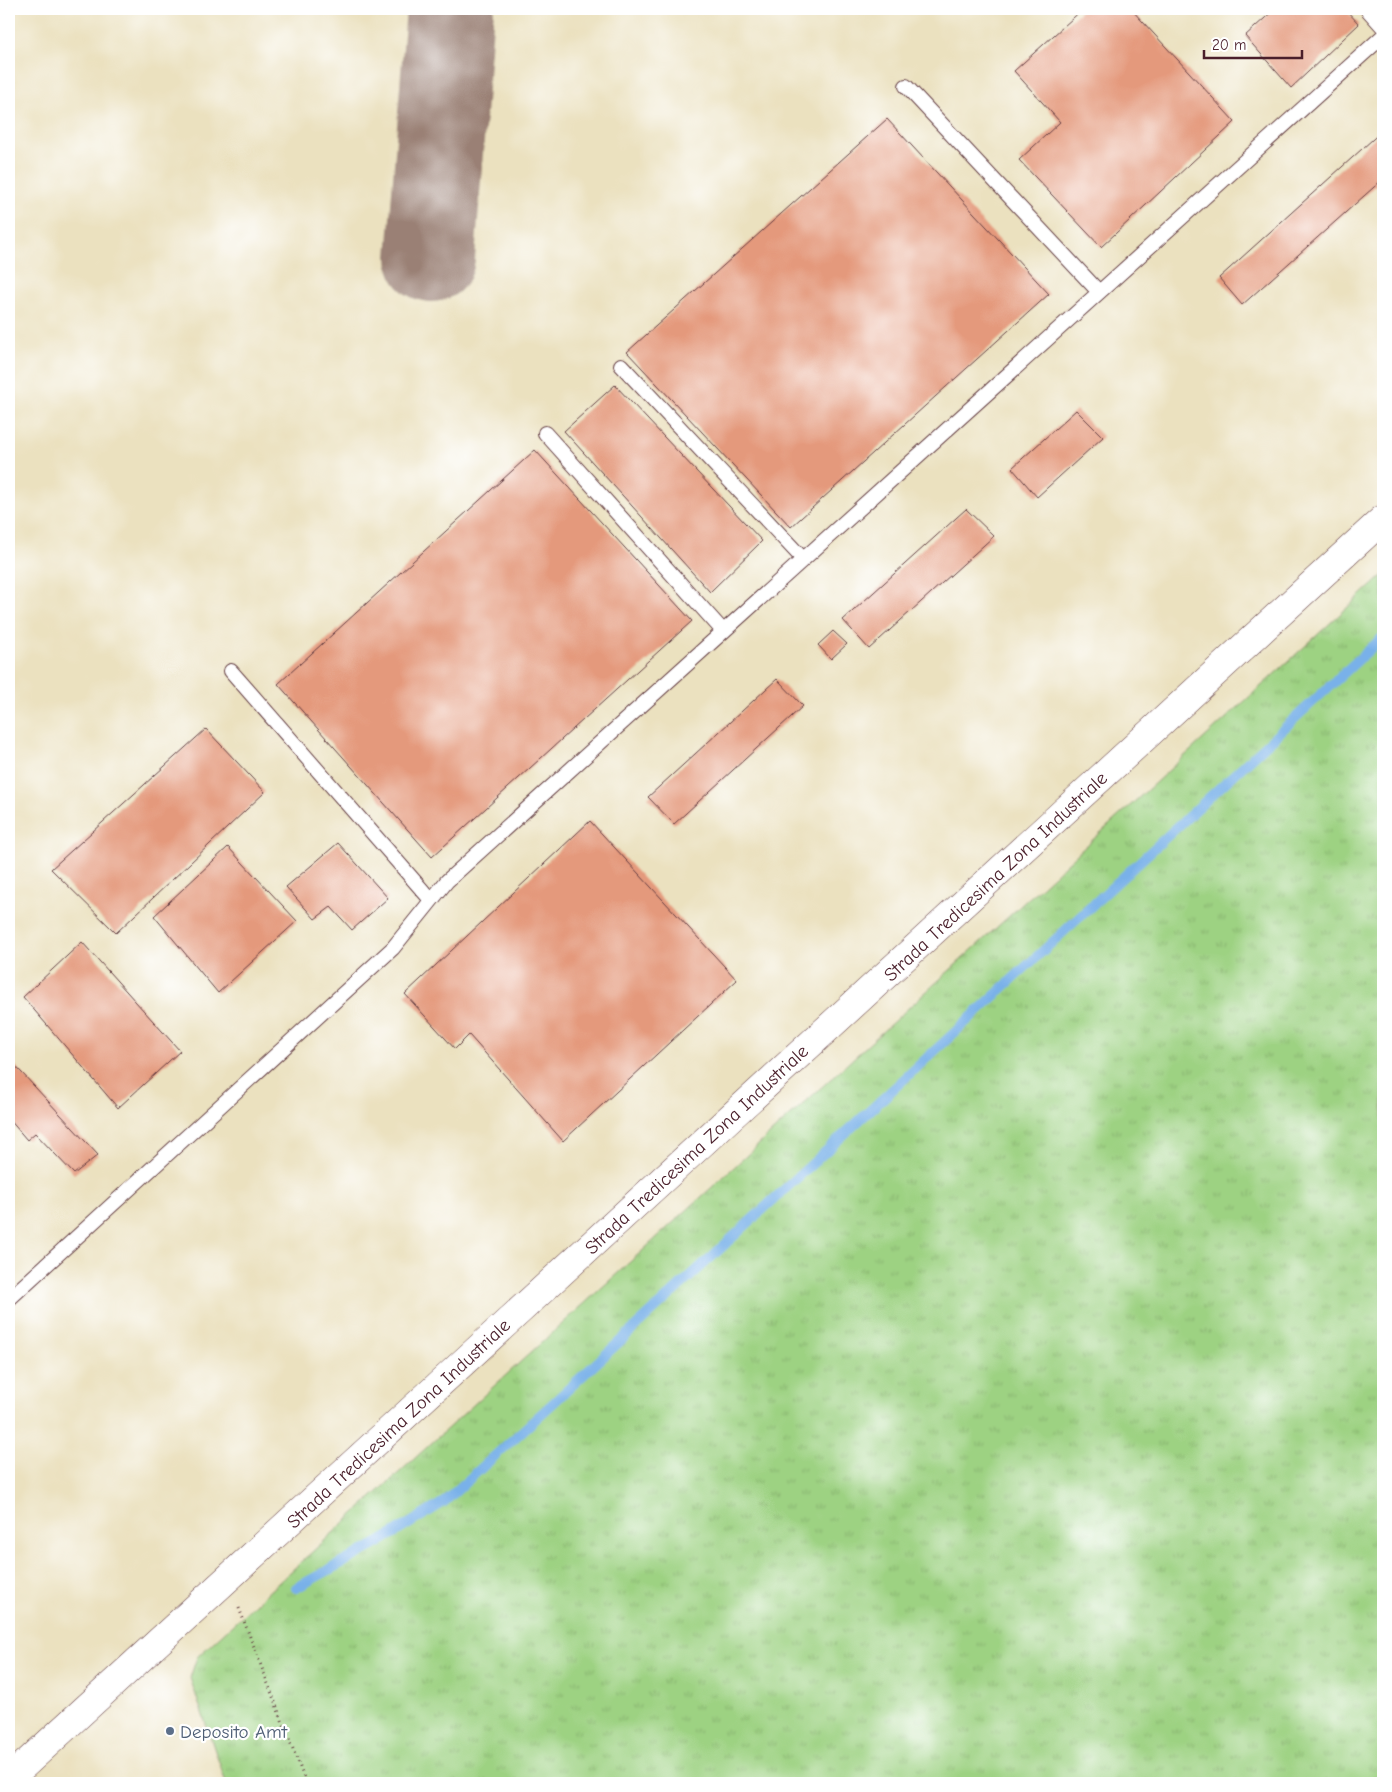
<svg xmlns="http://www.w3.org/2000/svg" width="1392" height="1792" viewBox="0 0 1392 1792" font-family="'Comic Neue',sans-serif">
<defs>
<pattern id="grass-tufts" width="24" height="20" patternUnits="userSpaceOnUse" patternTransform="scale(1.25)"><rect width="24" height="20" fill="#9dd282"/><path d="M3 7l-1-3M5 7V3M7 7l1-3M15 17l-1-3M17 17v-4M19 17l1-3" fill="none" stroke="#89b470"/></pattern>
</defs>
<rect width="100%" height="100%" fill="#fff"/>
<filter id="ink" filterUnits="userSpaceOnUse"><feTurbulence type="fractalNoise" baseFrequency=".02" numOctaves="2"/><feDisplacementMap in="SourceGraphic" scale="10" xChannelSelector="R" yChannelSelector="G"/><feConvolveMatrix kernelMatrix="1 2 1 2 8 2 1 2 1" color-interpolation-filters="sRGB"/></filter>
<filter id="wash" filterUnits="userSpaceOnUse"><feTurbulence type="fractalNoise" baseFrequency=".0096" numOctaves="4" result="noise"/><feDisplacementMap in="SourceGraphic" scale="20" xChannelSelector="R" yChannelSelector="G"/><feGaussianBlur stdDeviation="1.12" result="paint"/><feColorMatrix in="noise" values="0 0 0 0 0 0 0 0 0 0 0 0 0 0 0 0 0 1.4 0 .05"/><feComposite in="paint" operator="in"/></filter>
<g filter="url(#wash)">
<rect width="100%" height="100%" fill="#ebe1bf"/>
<path fill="url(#grass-tufts)" stroke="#747856" d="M1383,575V1783H226L190,1678L197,1657Z"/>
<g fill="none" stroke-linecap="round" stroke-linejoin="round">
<path stroke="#79b1e9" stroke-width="10" d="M296,1588L380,1542L444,1502L551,1405L1383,637"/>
<path stroke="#9a8075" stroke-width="88" d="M431,258L450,9"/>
</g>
<g id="blocks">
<path fill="#e4997b" d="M1083,9H1131L1235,122L1101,247L1019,160L1060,122L1014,71Z
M1275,9H1345L1359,24L1291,88L1245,36Z
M887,119L1049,294L791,527L627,352Z
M1383,130V179L1242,305L1219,278Z
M615,385L762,541L710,592L564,431Z
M1076,410L1103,437L1037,497L1012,468Z
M535,450L692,621L432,857L278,684Z
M966,509L994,536L869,649L843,620Z
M833,631L847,644L831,659L818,645Z
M777,679L803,706L674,824L648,797Z
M206,729L265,792L116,933L51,869Z
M590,821L737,980L563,1141L469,1035L455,1049L405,994Z
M338,843L388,898L352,930L331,907L315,919L286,887Z
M228,847L297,921L218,993L154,916Z
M82,942L180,1051L118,1108L23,997Z
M9,1059L98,1155L74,1174L35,1133L27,1140L9,1119Z"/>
</g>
</g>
<g filter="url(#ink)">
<use href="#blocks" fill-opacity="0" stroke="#623c41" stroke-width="1"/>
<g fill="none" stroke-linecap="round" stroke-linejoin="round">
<defs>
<path id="service" d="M1367,9L1383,27
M906,86L1099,292
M621,365L803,559
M545,433L723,631
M231,671L431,900
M9,1299L393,948L447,881L1383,36"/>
<path id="tertiary" d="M9,1779L1383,519"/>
</defs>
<use href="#service" stroke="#623c41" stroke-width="16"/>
<use href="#tertiary" stroke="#623c41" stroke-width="29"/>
<path stroke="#623c41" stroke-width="3" stroke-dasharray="1 4" stroke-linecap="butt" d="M239,1608L306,1783"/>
<use href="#service" stroke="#fff" stroke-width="14"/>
<use href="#tertiary" stroke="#fff" stroke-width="28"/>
</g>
</g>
<circle fill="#5c6f8a" stroke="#fff" stroke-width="2" cx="170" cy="1731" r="5"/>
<g text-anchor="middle" stroke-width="4.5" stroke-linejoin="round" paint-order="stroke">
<g font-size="19" fill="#4a1f2b" stroke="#fff">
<text transform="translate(995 876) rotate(-43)" y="7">Strada Tredicesima Zona Industriale</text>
<text transform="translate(696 1149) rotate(-43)" y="7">Strada Tredicesima Zona Industriale</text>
<text transform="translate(398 1423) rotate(-43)" y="7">Strada Tredicesima Zona Industriale</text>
</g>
<g font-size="19" fill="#4e5e75" stroke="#fff" text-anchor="start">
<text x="180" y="1738">Deposito Amt</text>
</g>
</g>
<rect width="1392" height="1792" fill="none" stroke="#fff" stroke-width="30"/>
<path d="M1204 50v8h98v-8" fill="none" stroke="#4a1f2b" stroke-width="2.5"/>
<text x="1212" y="50" font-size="15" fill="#4a1f2b" stroke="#ffffff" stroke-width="4" paint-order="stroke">20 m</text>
</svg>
